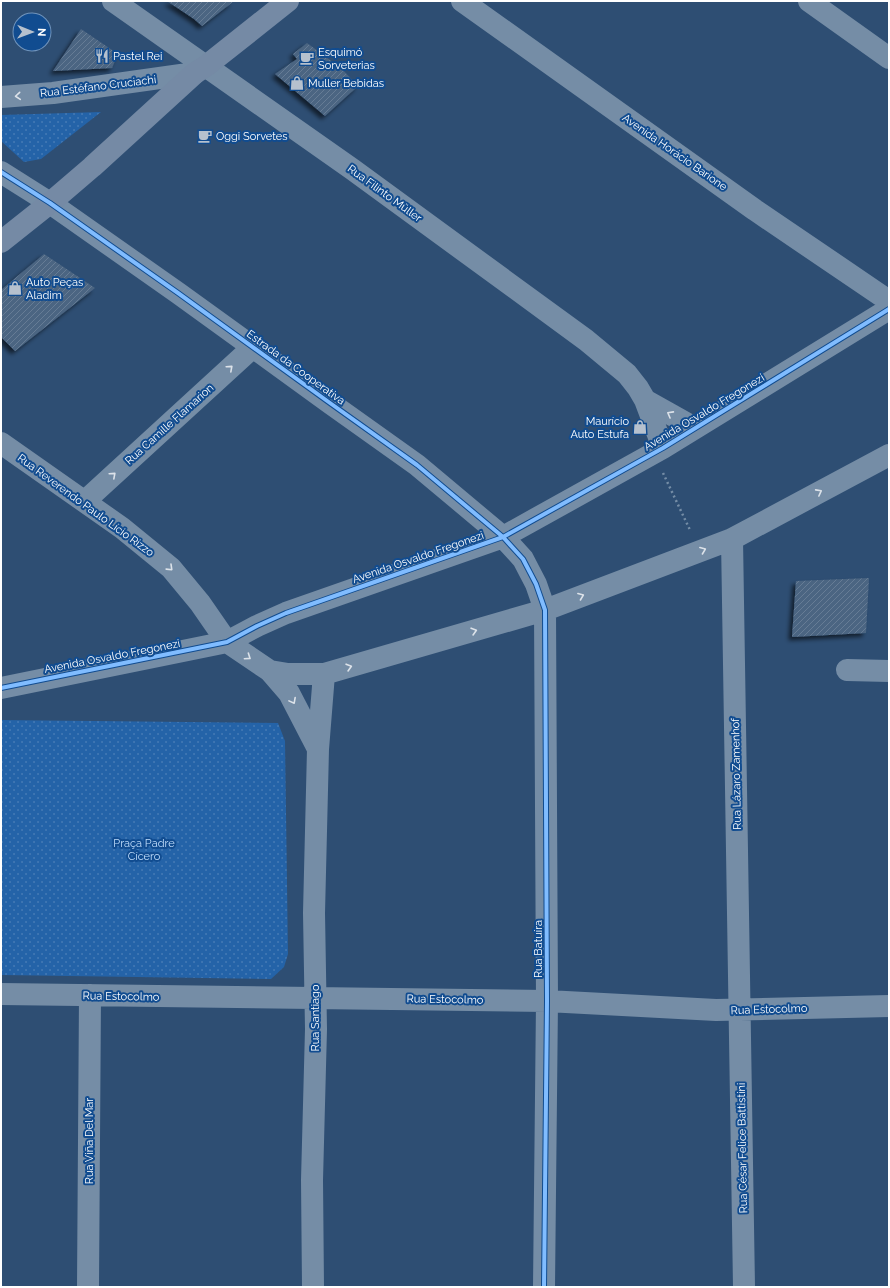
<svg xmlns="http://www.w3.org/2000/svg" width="890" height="1288" viewBox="0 0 890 1288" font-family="Raleway,sans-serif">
<defs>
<pattern id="park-dots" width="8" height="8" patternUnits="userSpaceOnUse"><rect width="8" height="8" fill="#2463a8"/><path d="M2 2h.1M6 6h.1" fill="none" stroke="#457ab5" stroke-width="1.8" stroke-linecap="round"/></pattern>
<pattern id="building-hatch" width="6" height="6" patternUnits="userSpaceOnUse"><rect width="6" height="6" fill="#4b6582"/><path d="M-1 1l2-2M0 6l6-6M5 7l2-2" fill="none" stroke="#667c95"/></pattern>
<filter id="shadow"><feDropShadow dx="-3.5" dy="3.5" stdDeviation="2" flood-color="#0009"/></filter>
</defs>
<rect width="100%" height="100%" fill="#2e4e73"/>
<path fill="url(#park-dots)" d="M101,112L41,159L24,162L1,141V115Z
M1,720L278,723L285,741L288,954L284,967L271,979L1,975Z"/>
<path fill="url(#building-hatch)" filter="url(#shadow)" d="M167,1H234L202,26L194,19Z
M81,29L118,54L112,68L53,71Z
M307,43L341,68L358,86L325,116L275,74L297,59L293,54Z
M44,254L95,288L15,351L1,337V290Z
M869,578L866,633L792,637L796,581Z"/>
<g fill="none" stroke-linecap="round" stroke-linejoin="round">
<path stroke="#758da6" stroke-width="2.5" stroke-dasharray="2 3" stroke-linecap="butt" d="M663,473L690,530"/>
<path stroke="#758da6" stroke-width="22" d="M113,1L352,169L586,340L627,374L638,388L645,400L663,448
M462,1L755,210L889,301
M809,1L889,58
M1,97L53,93L195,73
M1,172L50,203L178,293L330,403L417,465L503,537L523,559L536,584L545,610L547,1001L544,1287
M645,400L695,428
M1,443L122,528L171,568L200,603L227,642L270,671L289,693L318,749
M85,501L253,347
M732,539L744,1287
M847,670L889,671
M270,671L288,674H324L545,610L732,539L889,455
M1,688L227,642L257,626L286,613L503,537L663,448L889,309
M1,994L547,1001L716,1010L889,1006
M88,1287L90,995
M313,1287L312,1180L316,1029L314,913L318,749L324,674"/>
<path stroke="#758aa5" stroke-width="22" d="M1,242L50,203L92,167L195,73L206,66L288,1"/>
<defs>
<path id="cycleway" d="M1,172L50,203L178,293L330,403L417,465L503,537L523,559L536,584L545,610L547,1001L544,1287
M1,688L227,642L257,626L286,613L503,537L663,448L889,309"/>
</defs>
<use href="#cycleway" stroke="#114c90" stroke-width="6"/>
<use href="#cycleway" stroke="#80bcff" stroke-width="4"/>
</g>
<defs><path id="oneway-chevron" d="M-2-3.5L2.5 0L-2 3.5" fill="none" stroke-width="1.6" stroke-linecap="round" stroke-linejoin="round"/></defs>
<g stroke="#dce2e9">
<use href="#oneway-chevron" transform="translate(18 96) rotate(175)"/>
<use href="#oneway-chevron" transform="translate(230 368) rotate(-42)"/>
<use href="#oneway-chevron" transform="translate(670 414) rotate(-151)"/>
<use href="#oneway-chevron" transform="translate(113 475) rotate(-42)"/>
<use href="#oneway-chevron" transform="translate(819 492) rotate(-28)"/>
<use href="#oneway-chevron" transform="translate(703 550) rotate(-21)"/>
<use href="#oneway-chevron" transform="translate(170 568) rotate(44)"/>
<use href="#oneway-chevron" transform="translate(581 596) rotate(-21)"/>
<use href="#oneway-chevron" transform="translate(474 631) rotate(-16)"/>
<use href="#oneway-chevron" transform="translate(248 657) rotate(34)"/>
<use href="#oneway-chevron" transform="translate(349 667) rotate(-16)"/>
<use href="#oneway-chevron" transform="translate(293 701) rotate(62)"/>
</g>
<defs>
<symbol id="restaurant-bare" viewBox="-9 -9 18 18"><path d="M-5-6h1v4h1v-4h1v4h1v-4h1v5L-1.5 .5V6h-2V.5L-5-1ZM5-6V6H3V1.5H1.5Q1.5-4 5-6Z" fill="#b6c1ce" stroke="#114c90" stroke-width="2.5" paint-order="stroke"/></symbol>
<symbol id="cafe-bare" viewBox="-9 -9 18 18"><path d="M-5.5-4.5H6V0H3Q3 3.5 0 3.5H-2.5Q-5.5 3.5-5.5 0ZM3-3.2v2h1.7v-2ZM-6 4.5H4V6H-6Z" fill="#b6c1ce" stroke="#114c90" stroke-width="2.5" paint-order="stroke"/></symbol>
<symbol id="shop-bare" viewBox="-9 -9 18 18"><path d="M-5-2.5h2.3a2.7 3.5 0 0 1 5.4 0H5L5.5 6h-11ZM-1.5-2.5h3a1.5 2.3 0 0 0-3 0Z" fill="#b6c1ce" stroke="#114c90" stroke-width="2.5" paint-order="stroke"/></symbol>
</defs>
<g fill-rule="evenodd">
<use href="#restaurant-bare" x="92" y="46" width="20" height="20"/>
<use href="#cafe-bare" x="297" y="48" width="20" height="20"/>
<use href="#shop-bare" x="287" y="73" width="20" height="20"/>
<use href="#cafe-bare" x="195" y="126" width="20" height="20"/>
<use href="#shop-bare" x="5" y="278" width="20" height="20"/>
<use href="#shop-bare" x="630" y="417" width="20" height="20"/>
</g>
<g text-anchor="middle" stroke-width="4" stroke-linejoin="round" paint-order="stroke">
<g font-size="11" fill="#fff" stroke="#114c90" text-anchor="start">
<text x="318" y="56">Esquimó<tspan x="318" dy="13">Sorveterias</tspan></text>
<text x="113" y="60">Pastel Rei</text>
<text x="308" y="87">Muller Bebidas</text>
<text x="216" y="140">Oggi Sorvetes</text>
<text x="26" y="286">Auto Peças<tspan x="26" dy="13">Aladim</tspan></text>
<text x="629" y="425" text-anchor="end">Maurício<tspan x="629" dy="13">Auto Estufa</tspan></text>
</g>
<g font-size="11" fill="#fff" stroke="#114c90">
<text transform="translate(98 86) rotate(-7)" y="4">Rua Estéfano Cruciachi</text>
<text transform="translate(675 152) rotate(35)" y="4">Avenida Horácio Barione</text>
<text transform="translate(385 193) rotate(36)" y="4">Rua Filinto Müller</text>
<text transform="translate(296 367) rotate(36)" y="4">Estrada da Cooperativa</text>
<text transform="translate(704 412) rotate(-31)" y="4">Avenida Osvaldo Fregonezi</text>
<text transform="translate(169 424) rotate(-42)" y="4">Rua Camille Flamarion</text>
<text transform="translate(86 505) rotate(36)" y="4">Rua Reverendo Paulo Lício Rizzo</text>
<text transform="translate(418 557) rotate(-19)" y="4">Avenida Osvaldo Fregonezi</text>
<text transform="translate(112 656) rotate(-11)" y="4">Avenida Osvaldo Fregonezi</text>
<text transform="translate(736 774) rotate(-91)" y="4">Rua Lázaro Zamenhof</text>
<text transform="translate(538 949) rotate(-90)" y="4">Rua Batuíra</text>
<text transform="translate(121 996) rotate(1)" y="4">Rua Estocolmo</text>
<text transform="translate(445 999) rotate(1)" y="4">Rua Estocolmo</text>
<text transform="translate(769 1009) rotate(-2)" y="4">Rua Estocolmo</text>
<text transform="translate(315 1018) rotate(-90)" y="4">Rua Santiago</text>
<text transform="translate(89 1141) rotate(-90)" y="4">Rua Viña Del Mar</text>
<text transform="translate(742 1148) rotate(-91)" y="4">Rua César Felice Battistini</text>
</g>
<g font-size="11" fill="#c3dffd" stroke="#114c90">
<text x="144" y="847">Praça Padre<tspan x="144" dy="13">Cícero</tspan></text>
</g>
</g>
<rect width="890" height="1288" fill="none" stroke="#ffffff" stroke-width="4"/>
<g transform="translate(32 32) rotate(91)"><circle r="19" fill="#114c90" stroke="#7094bc"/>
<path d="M0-3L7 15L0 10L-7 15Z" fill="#b6c1ce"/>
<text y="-6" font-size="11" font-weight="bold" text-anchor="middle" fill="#ffffff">N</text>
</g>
</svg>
